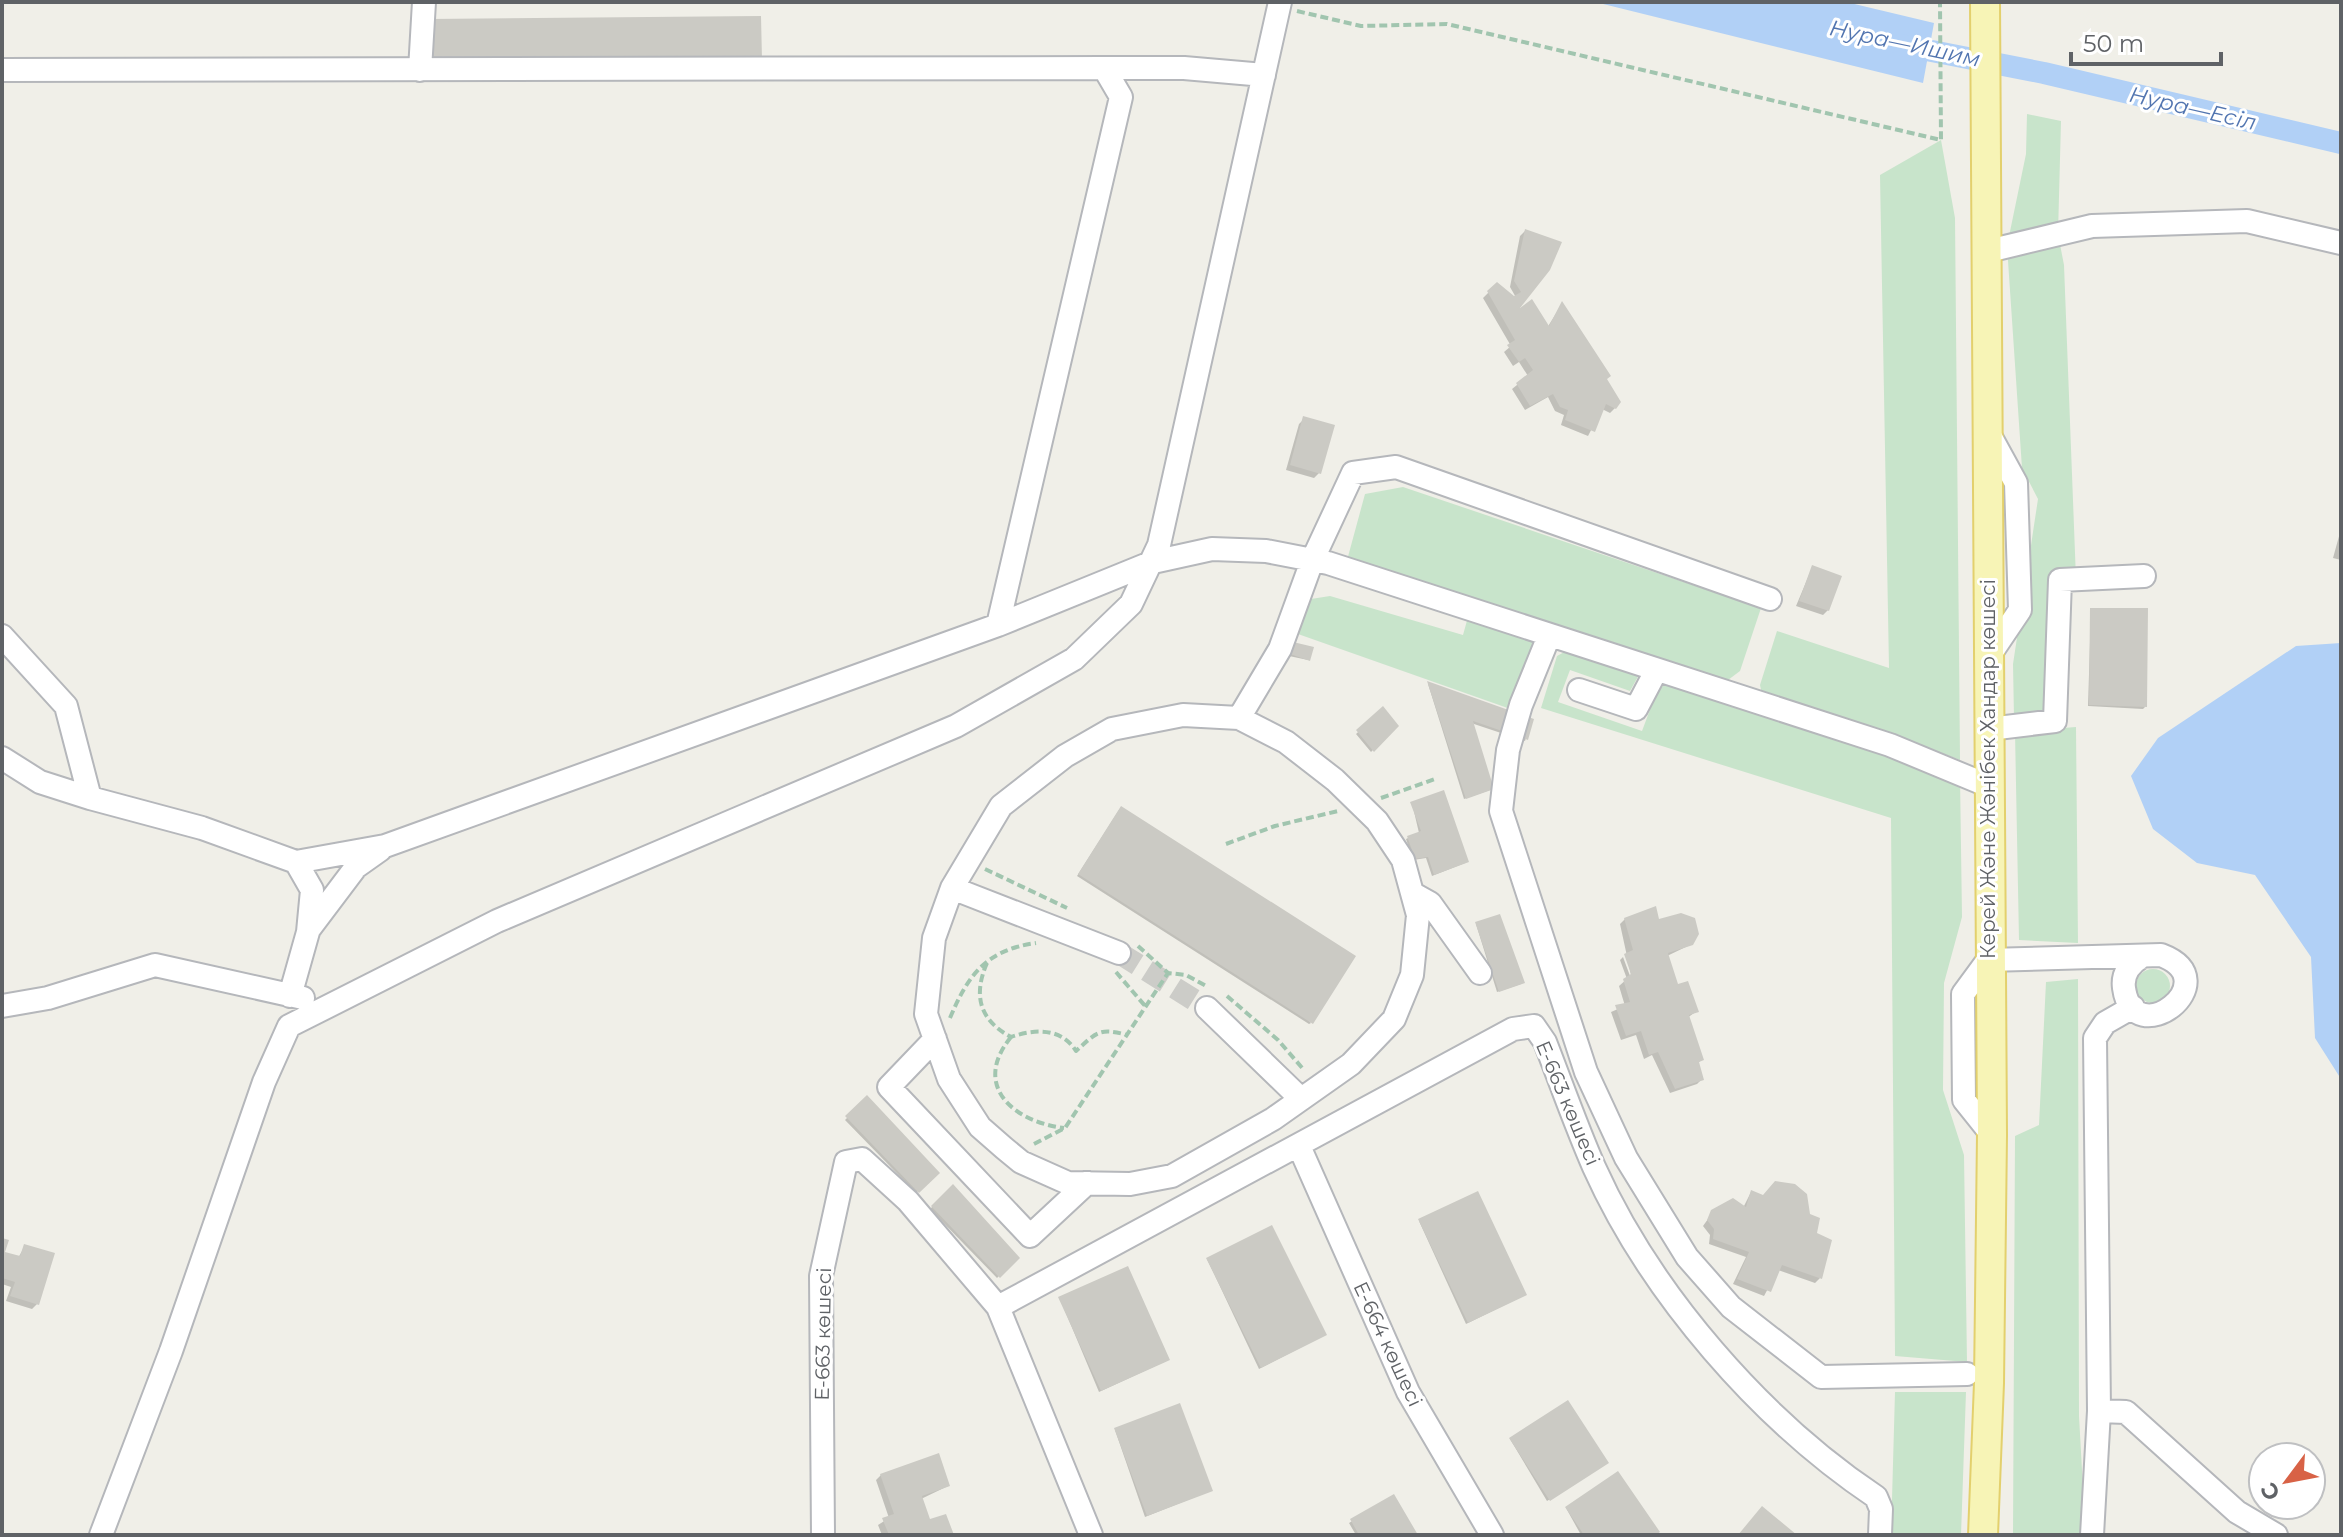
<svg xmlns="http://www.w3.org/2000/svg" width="2343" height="1537" viewBox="0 0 2343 1537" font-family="Montserrat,sans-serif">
<rect width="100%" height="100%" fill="#f0efe8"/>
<path fill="#c8e4cb" d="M2027,114L2061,121L2058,234L2064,265L2076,579L2061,580L2056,713L2014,718L2013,664L2038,499L2022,468L2007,246L2026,154Z
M1941,140L1955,218L1960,760L1890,733L1762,694L1760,685L1777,631L1889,668L1880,175Z
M1403,487L1761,608L1740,671L1724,683L1346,564L1365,494Z
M1330,596L1463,635L1468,617L1640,673L1630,691L1570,670L1558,702L1642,731L1654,699L1666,681L1960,777L1962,917L1944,983L1943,1090L1964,1155L1967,1362L1895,1356L1891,818L1541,708L1557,656L1568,650L1541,640L1519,712L1298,634L1311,599Z
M2076,727L2078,943L2019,940L2015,732Z
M2136 986a17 17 0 1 1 34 0a17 17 0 1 1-34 0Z
M2078,979L2079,1416L2084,1506L2082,1535H2013L2015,1136L2039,1125L2046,982Z
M1895,1392H1966L1961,1535H1891Z"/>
<path fill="#b1d0f6" d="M1595,2H1846L1934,23L1923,83Z
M2341,643V1079L2315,1038L2311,957L2255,875L2197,863L2153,829L2131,776L2158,738L2296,646Z"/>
<path fill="#0003" d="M1525,231L1559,244L1513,313L1547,328L1562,304L1605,379L1615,408L1610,413L1602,409L1588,436L1561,425L1564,415L1555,411L1548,397L1525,410L1512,389L1528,376L1519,362L1513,366L1504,352L1511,346L1483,298L1497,284L1518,301L1510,287L1520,236Z
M1304,419L1319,473L1314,478L1286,470L1299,424Z
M2341,529V560L2333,558Z
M1812,568L1828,610L1823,615L1796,606Z
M2091,610L2145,707L2143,709L2088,706Z
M1292,646L1308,660L1289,656Z
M1428,684L1532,720L1525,741L1471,723L1490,790L1464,799Z
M1383,709L1397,726L1371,752L1356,734Z
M1412,803L1465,863L1432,876L1426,858L1413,860L1406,839L1419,833Z
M1119,810L1311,1023L1309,1024L1077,876Z
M1625,919L1658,922L1692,944L1667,956L1676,986L1697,1011L1687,1018L1701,1060L1698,1063L1702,1079L1697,1084L1670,1093L1652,1055L1644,1059L1636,1035L1621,1040L1611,1012L1625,1006L1619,986L1627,979L1620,960L1623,957L1633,984L1620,924Z
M1476,924L1521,984L1497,992Z
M867,1098L937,1173L916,1193L845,1120Z
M953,1187L1017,1258L997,1278L930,1209Z
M1751,1192L1814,1234L1820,1278L1815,1283L1778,1270L1764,1296L1733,1284L1746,1257L1709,1244L1710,1235L1703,1226L1713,1212L1743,1208Z
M1419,1221L1523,1296L1466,1324Z
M2,1240L3,1253L18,1258L25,1246L37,1304L32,1309L6,1301L11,1287L2,1284Z
M1207,1259L1323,1336L1259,1369Z
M1060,1299L1166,1361L1099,1392Z
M1115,1430L1210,1491L1145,1517Z
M1510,1439L1605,1464L1547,1501Z
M881,1475L948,1486L921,1499L929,1522L951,1535H882L878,1525L889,1518L876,1480Z
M1393,1496L1416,1535H1356L1349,1523Z
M1566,1508L1654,1535H1581Z"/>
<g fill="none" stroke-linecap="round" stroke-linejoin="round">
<path stroke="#b1d0f6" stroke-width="22" d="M1901,45L2044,73L2341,143"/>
</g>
<path fill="#cbcac4" d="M761,16L762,60L429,64V19Z
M1525,229L1562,242L1550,270L1520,308L1532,299L1549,326L1562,301L1611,376L1607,379L1621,402L1616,409L1606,404L1595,432L1565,420L1568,410L1560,407L1553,394L1530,406L1516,383L1533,370L1525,358L1519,362L1507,345L1515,340L1487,291L1497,282L1514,296L1521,292L1514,281Z
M1303,416L1335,425L1321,474L1290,465Z
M1812,565L1842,576L1829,611L1799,601Z
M2090,608H2148L2147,707L2089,705Z
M1293,642L1314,647L1310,661L1290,654Z
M1427,681L1534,719L1528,740L1473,721L1494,789L1466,799Z
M1383,706L1399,726L1374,752L1356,730Z
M1444,790L1469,862L1434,875L1428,857L1415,859L1407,836L1421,831L1410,802Z
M1121,806L1356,956L1313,1024L1078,874Z
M1656,906L1659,919L1681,913L1695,918L1699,934L1693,945L1668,953L1678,984L1688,981L1699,1012L1689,1015L1704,1060L1699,1062L1704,1080L1675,1089L1658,1052L1649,1055L1641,1031L1626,1036L1615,1005L1630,1002L1623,979L1631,974L1624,954L1633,950L1624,918Z
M1500,914L1525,983L1499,992L1475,922Z
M867,1095L940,1173L919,1193L845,1116Z
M1775,1181L1795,1184L1807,1194L1810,1214L1820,1218L1817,1233L1832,1240L1822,1279L1782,1265L1771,1292L1737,1279L1749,1252L1713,1239L1714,1229L1707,1220L1711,1210L1733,1198L1746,1207L1751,1190L1763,1195Z
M953,1184L1020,1258L1000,1278L931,1206Z
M1478,1191L1527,1295L1468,1323L1418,1219Z
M1272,1225L1327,1335L1261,1368L1206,1258Z
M2,1238L9,1240L5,1252L20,1256L24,1244L55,1253L39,1305L10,1296L15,1282L2,1278Z
M1128,1266L1170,1360L1101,1391L1058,1297Z
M1568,1400L1609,1463L1550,1501L1509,1438Z
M1180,1403L1213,1491L1147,1516L1114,1428Z
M939,1453L950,1486L922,1496L930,1519L946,1514L954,1535H889L882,1518L894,1514L880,1474Z
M1618,1471L1660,1532L1656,1535H1584L1565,1507Z
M1394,1494L1418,1535H1359L1350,1519Z
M1762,1506L1797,1535H1738Z"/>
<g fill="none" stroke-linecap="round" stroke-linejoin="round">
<path stroke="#ccccc8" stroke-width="22" stroke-dasharray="22 11" stroke-linecap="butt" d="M1119,953L1207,1008"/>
<defs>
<path id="minor" d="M2,70L1104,68H1184L1264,75
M420,70L424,2
M1984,252L2092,226L2247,221L2341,243
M1987,430L2016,483L2020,610L1989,656
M998,625L1121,97L1104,68
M2,636L66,706L90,798L202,828L296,862L312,890L308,932L290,996
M1549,636L1521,705L1508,750L1501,811L1586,1072L1626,1158L1687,1257L1731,1307L1821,1377L1967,1374
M1579,690L1636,709L1656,671
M1239,718L1286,742L1335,780L1377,821L1403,860L1418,915L1412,975L1394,1019L1351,1064L1273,1119L1172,1176L1130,1184L1068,1183L1021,1162L1004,1148L980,1127L949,1079L926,1014L934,938L952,888L1001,806L1065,756L1112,729L1183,715L1239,718L1280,649L1312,561L1353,473L1396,467L1770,599
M1989,729L2055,721L2060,580L2144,576
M2,758L40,782L90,798
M296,862L385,846L998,625L1153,562L1212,549L1266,551L1328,563L1890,745L1989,786
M952,888L1119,953
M1412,893L1430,903L1480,973
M310,928L356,867L380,850
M2,1006L48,998L155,965L303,998
M1207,1008L1301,1099
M935,1039L889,1087L1030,1236L1087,1183
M1992,1135L1964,1100L1963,994L1988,960L2161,955C2230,981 2133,1055 2124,988C2122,974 2130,964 2141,957
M1299,1146L1408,1392L1492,1535
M998,1307L1513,1029L1534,1026L1545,1042C1561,1083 1576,1126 1594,1167C1651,1294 1761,1420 1876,1497L1881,1509L1880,1535
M2099,1411L2126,1412L2237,1512L2276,1535
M101,1535L171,1351L264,1082L289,1026L497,921L956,726L1074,659L1131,604L1159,545L1280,2
M823,1535L821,1276L846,1162L862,1159L908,1201L998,1307L1091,1535
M2092,1535L2099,1411L2095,1038L2105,1023L2133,1007"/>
<path id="major" d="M1983,1535L1989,1383L1992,1135L1985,2"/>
</defs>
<use href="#minor" stroke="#b5b7bb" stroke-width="26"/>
<use href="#major" stroke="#e3d06d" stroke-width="32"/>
<path stroke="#a1c5af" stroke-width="4" stroke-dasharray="8 4" stroke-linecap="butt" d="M1297,11L1361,26L1447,24L1941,140L1940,2
M1381,798L1435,779
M1226,844L1275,826L1338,811
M985,869L1067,908
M1138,946L1168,973L1186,975L1208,987
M987,963C973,995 979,1020 1011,1037C1034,1029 1061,1027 1076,1051C1096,1033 1099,1027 1127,1035
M1116,972L1146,1007
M1227,996L1278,1040L1304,1070
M950,1018C968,975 986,950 1036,943
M1011,1037C971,1086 1014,1122 1064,1128
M1034,1144L1065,1128L1168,973"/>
<use href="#minor" stroke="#fff" stroke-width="22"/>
<use href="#major" stroke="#f7f4b6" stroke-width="28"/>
</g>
<g text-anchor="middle" stroke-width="6" stroke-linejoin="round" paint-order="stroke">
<g font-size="20" fill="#5f6266" stroke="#fff">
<text transform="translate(1988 769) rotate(-90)" y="7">Керей Және Жәнібек Хандар көшесі</text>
<text transform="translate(1568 1103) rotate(67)" y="7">Е-663 көшесі</text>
<text transform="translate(823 1334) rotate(-89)" y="7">Е-663 көшесі</text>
<text transform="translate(1388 1344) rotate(65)" y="7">Е-664 көшесі</text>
</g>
<g font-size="22" font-style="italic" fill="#5275b0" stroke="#fff">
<text transform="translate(1905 43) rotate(12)" y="8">Нура—Ишим</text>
<text transform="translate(2193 108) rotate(13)" y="8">Нура—Есіл</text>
</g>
</g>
<rect width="2343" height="1537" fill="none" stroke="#5f6266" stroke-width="8"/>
<g transform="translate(2287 1481) rotate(238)"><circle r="38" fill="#ffffff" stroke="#bfc0c2" stroke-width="2"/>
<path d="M0-6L14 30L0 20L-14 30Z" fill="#d86246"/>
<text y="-12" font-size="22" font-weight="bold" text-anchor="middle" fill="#5f6266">С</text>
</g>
<path d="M2071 52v12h150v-12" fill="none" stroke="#5f6266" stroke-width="4"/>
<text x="2083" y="52" font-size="24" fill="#5f6266" stroke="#ffffff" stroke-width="6" paint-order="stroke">50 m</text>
</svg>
